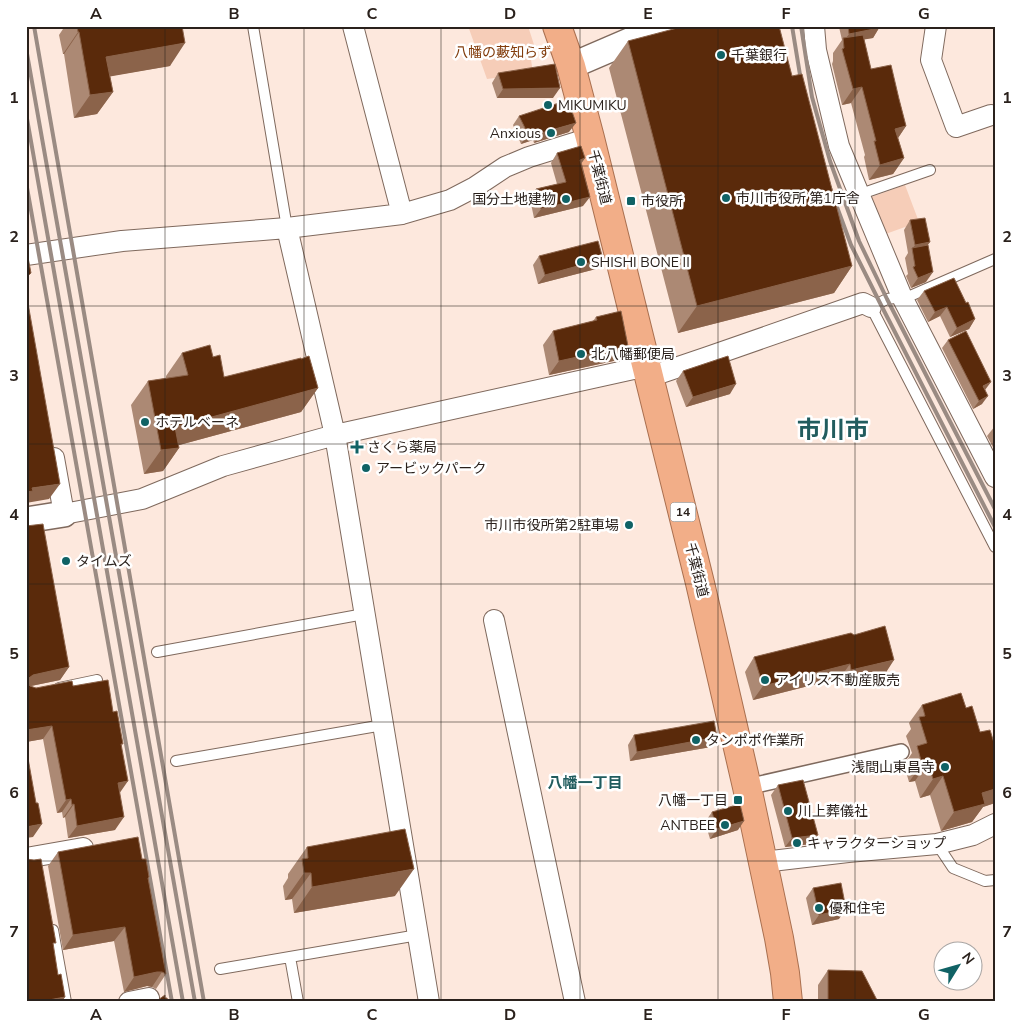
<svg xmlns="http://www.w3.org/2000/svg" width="1021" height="1028" viewBox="0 0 1021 1028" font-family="'Nunito Sans','Noto Sans JP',sans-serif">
<rect width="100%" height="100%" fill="#fde8dd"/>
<path fill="#f6cdb8" d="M468,26H528L536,51L530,53L533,73L487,79Z
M905,185L919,222L880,236L866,199Z"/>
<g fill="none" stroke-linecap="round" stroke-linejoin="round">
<defs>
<path id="service" d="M253,26L287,228
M858,195L930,170
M995,259L910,296L887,299L871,307L995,547
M157,652L364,614
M59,688L97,680
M176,761L383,725
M937,844L953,868L985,881L995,880
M53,930L66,1002
M290,957L298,1002
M220,969L418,935"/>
<path id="pedestrian" d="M747,787L901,752"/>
<path id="minor" d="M353,26L402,214
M814,26L816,50L839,146L902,297L995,477
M936,26L931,60L956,127L991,115
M287,228L335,435L429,1002
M26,255L122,241L287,228L402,214L450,200L475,187L505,167L529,157L590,138
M649,377L708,357L863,303L871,307
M54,458L64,514L142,499L223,466L335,435L647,366
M494,620L575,1002
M26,858L83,848
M763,862L848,852L937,844L973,835L995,824
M129,1002L149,998"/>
<path id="tertiary" d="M571,66L664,26
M26,520L64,514"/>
<path id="trunk" d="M557,26L571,66L590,138L700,583L747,787L779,938L785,973L788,1002"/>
</defs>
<use href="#service" stroke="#7f695d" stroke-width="12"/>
<use href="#pedestrian" stroke="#7f695d" stroke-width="18"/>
<use href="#minor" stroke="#7f695d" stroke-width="22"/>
<use href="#tertiary" stroke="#7f695d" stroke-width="28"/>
<use href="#trunk" stroke="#a96f4f" stroke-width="30"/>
<use href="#service" stroke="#fff" stroke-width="10"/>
<use href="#pedestrian" stroke="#fff" stroke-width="15"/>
<use href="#minor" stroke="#fff" stroke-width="20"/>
<use href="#tertiary" stroke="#fff" stroke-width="25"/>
<use href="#trunk" stroke="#f2ae88" stroke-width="28"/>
<path stroke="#9a8b83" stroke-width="4" d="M34,26L204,1002
M792,26L802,87
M801,26L812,97L830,161L859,241L887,299L995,509
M26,48L195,1002
M26,113L183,1002
M26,182L172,1002
M830,188L851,245L880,303L995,527"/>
</g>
<path fill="#ac8974" d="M65,26H182L170,66L110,76L113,92L97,114L74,118L64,54H63L59,35Z
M840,26H879V28L873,38L864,39L871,69L899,99L906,126L898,138L904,158L893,174L869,180L864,157L865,155L851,103L842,105L832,64L833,61V53L842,40L839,27Z
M780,30L792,76L852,266L834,293L678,333L609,68L628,41Z
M498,73L553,98H497L492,83Z
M519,116L569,132L534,143L533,140L521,144L513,125Z
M557,153L585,158L581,164L583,206L534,218L530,199L536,189L557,184L551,163Z
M910,220L928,245L926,282L911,288L906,276L908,274L905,258L908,253L904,230Z
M539,256L596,269L538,284L533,265Z
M924,291L966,303L975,319L969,329L950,337L940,316L928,322L917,300Z
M596,317L618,360L549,375L543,345L553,331L593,321Z
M948,340L985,390L982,404L973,409L942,348Z
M182,353L213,357L224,377L318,388L301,412L179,445V448L163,471L144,474L131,405L148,381L166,378V376Z
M683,371L730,394L686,407L676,381Z
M995,426V451L987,436Z
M26,526L69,667L60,680L31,686L36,688L73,686L113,712L122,746L120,793L115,830L68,838L65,817L63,818L62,812L57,813L43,739L26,742Z
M851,633L885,674L841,684L840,678L753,700L745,672L754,657Z
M922,705L966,708L980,732L995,746V803L983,807L972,822L941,831L930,795L920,798L915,781L909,782L904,765L912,753L906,736L911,729L909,723Z
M634,735L717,737L711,747L630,761L628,745Z
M778,785L811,844L785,847L771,795Z
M712,812L738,830L710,839L705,822Z
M307,847L395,896L294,913L292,899L285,900L283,886L288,878V874Z
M58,852L142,859L149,877L148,879L166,974L156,989L152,987L147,986L124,992L114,941L63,950L48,866Z
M813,888L839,919L812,925L806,898Z
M828,970L878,1002H818V985Z"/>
<path fill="#8b634a" d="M879,28L873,38L844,43V41L849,34Z
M78,32H79L64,54H63Z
M185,43L170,66L90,80L106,57Z
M862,87L851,103L842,105L853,89Z
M560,88L553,98H497L503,89Z
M113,92L97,114L74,118L90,95Z
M576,123L569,132L534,143L541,133Z
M906,126L896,141L895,129Z
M540,130L533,140L521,144L528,134Z
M585,158L578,168L580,160Z
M904,158L893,174L869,180L880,165Z
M590,197L583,206L534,218L541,209Z
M930,242L923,252L912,249L915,245Z
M603,259L596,269L538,284L545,275Z
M852,266L834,293L678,333L697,306Z
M933,272L926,282L911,288L918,278Z
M947,307L940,316L928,322L935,312Z
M975,319L969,329L950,337L957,328Z
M628,346L618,360L549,375L559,361Z
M991,382L985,390L983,386Z
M736,384L730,394L686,407L693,397Z
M318,388L301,412L161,450L175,427Z
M988,396L982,404L973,409L979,401Z
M179,448L163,471L144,474L161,450Z
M60,484L49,499L26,503V492L32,488Z
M894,660L885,674L841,684L851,670Z
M850,664L840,678L753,700L763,686Z
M69,667L60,680L26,687L29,678L33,675Z
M52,726L43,739L26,742V730Z
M717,737L711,747L630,761L637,752Z
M928,762L915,781L909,782L922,764Z
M943,776L930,795L920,798L933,779Z
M128,781L119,794L118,783Z
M995,789V803L983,807L972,822L941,831L954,812L982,793Z
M71,799L62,812L57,813L66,800Z
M74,804L65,817L63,818L72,805Z
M124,817L115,830L68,838L77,826Z
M744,821L738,830L710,839L717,829Z
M42,824L33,837L26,838V827Z
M818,835L811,844L785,847L792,838Z
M414,869L395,896L294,913L312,887Z
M304,873H311L292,899L285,900Z
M846,909L839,919L812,925L819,915Z
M125,927L114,941L63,950L73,935Z
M157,972H162L152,987L147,986L124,992L134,977Z
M65,997L62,1002H38Z"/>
<path fill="#5a2a0b" stroke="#8b634a" d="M77,26H182L185,43L106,57L113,92L90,95L79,32H78Z
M685,26H779L792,76L802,74L852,266L697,306L628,41Z
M848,26H879V28L849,34Z
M863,35L871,69L891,65L899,99L906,126L895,129L904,158L880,165L874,141H876L862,87L853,89L842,49L844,48L843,38Z
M555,64L560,88L503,89L498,73Z
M568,100L576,123L541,133L540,130L528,134L519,116Z
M581,146L585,158L580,160L590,197L541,209L536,189L566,182L557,153Z
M925,218L930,242L915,245L910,220Z
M598,241L603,259L545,275L539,256Z
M928,245L933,272L918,278L913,267L915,266L912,248Z
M26,247L31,273L26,278Z
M954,278L966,303L968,302L975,319L957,328L947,307L935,312L924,291Z
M26,292L60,484L32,488L33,491L26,492Z
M621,311L628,346L559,361L553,331L597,320L596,317Z
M966,331L991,382L983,386L988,396L979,401L948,340Z
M210,345L213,357L220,355L224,377L301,358V359L309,356L318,388L175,427L179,448L161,450L148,381L188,375L182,353Z
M728,356L736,384L693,397L683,371Z
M43,524L69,667L33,675L29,678L28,683L30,686L36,688L72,681L73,686L108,680L113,712L117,711L123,744H121L128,781L118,783L124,817L77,826L74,804L72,805L71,799L66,800L52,726L26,730V526Z
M885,626L894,660L851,670L850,664L763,686L754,657L851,633L854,635Z
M961,693L966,708L972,706L980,732L990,730L995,746V789L982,793L985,804L954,812L943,776L933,779L928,762L922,764L917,746L927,743L919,717L925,716L922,705Z
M714,721L717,737L637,752L634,735Z
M26,747L36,803H38L42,824L26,827Z
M803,780L818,835L792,838L778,785Z
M740,804L744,821L717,829L712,812Z
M405,829L414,869L312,887L311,873H304L302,859L308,858L307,847Z
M138,837L142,859H146L149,877L148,878L166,974L162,972H157L134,977L125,927L73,935L58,852Z
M26,859L34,860L41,859L56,943H53L58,975L61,974L65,997L38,1002H26Z
M841,883L846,909L819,915L813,888Z
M828,970L862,971L878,1002H828Z
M165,995V998H167L168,1002H151L158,1000Z"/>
<path fill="none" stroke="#2a211c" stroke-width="1" stroke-opacity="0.55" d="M165,26V1002M304,26V1002M441,26V1002M580,26V1002M718,26V1002M855,26V1002M26,166H995M26,306H995M26,444H995M26,584H995M26,722H995M26,861H995"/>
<g fill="#106265" stroke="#fff" stroke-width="2">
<circle cx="721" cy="55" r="5"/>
<circle cx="548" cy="105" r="5"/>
<circle cx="551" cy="133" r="5"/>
<circle cx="726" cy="198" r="5"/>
<circle cx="566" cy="199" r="5"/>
<rect x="626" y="196" width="10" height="10" rx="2.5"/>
<circle cx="581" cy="262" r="5"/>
<circle cx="581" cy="354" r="5"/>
<circle cx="145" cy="422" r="5"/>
<path d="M354.5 439.5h5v5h5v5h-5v5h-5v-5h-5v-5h5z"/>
<circle cx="366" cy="468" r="5"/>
<circle cx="629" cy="525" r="5"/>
<circle cx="66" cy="561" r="5"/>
<circle cx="765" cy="680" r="5"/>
<circle cx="696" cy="740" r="5"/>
<circle cx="945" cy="767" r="5"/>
<rect x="733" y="795" width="10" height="10" rx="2.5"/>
<circle cx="788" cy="811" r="5"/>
<circle cx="725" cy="825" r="5"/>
<circle cx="797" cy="843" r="5"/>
<circle cx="819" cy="908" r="5"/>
</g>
<g text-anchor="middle" stroke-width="5" stroke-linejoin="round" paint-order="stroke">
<rect fill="#fff" stroke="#6a6460" stroke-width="1" x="670.5" y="502.5" width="25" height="19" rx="4"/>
<g font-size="12" font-weight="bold" fill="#2a211c">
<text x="683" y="516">14</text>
</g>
<g font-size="14" fill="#813b0a" stroke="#fff">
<text x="503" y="57">八幡の藪知らず</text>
</g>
<g font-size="14" fill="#2a211c" stroke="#fff" text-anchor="start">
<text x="731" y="60">千葉銀行</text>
<text x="558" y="110">MIKUMIKU</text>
<text x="541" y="138" text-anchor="end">Anxious</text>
<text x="736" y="203">市川市役所 第1庁舎</text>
<text x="556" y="204" text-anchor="end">国分土地建物</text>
<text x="641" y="206">市役所</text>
<text x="591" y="267">SHISHI BONE II</text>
<text x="591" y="359">北八幡郵便局</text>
<text x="155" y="427">ホテルベーネ</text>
<text x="367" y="452">さくら薬局</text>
<text x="376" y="473">アービックパーク</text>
<text x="619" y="530" text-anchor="end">市川市役所第2駐車場</text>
<text x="76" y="566">タイムズ</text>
<text x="775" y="685">アイリス不動産販売</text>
<text x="706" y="745">タンポポ作業所</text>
<text x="935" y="772" text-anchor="end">浅間山東昌寺</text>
<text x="728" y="805" text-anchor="end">八幡一丁目</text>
<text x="798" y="816">川上葬儀社</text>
<text x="715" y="830" text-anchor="end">ANTBEE</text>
<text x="807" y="848">キャラクターショップ</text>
<text x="829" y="913">優和住宅</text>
</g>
<g font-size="14" fill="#2a211c" stroke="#fff">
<text transform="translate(600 177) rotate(76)" y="5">千葉街道</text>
<text transform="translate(697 570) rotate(76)" y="5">千葉街道</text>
</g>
<g font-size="15" font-weight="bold" fill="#215c5e" stroke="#fff">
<text x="585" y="788">八幡一丁目</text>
</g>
<g font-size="24" font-weight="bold" fill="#215c5e" stroke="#fff">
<text x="833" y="438">市川市</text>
</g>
</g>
<rect width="1021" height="1028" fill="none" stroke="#ffffff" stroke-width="55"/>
<g transform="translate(958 966) rotate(53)"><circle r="24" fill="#ffffff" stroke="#aaa6a4"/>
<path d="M0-4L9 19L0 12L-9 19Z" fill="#106265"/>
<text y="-8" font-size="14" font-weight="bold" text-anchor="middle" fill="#2a211c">N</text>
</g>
<rect x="28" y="28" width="966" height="972" fill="none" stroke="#2a211c" stroke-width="2"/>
<g font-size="16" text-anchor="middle" font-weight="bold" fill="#2a211c">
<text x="96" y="19">A</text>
<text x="234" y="19">B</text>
<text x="372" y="19">C</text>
<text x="510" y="19">D</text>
<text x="648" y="19">E</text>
<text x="786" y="19">F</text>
<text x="924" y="19">G</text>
<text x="14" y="103">1</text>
<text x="1007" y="103">1</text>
<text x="14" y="242">2</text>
<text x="1007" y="242">2</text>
<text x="14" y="381">3</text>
<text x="1007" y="381">3</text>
<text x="14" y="520">4</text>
<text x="1007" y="520">4</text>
<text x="14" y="659">5</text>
<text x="1007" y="659">5</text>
<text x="14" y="798">6</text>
<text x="1007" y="798">6</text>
<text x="14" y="937">7</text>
<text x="1007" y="937">7</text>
<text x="96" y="1020">A</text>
<text x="234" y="1020">B</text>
<text x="372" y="1020">C</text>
<text x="510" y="1020">D</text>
<text x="648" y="1020">E</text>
<text x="786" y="1020">F</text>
<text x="924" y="1020">G</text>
</g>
</svg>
